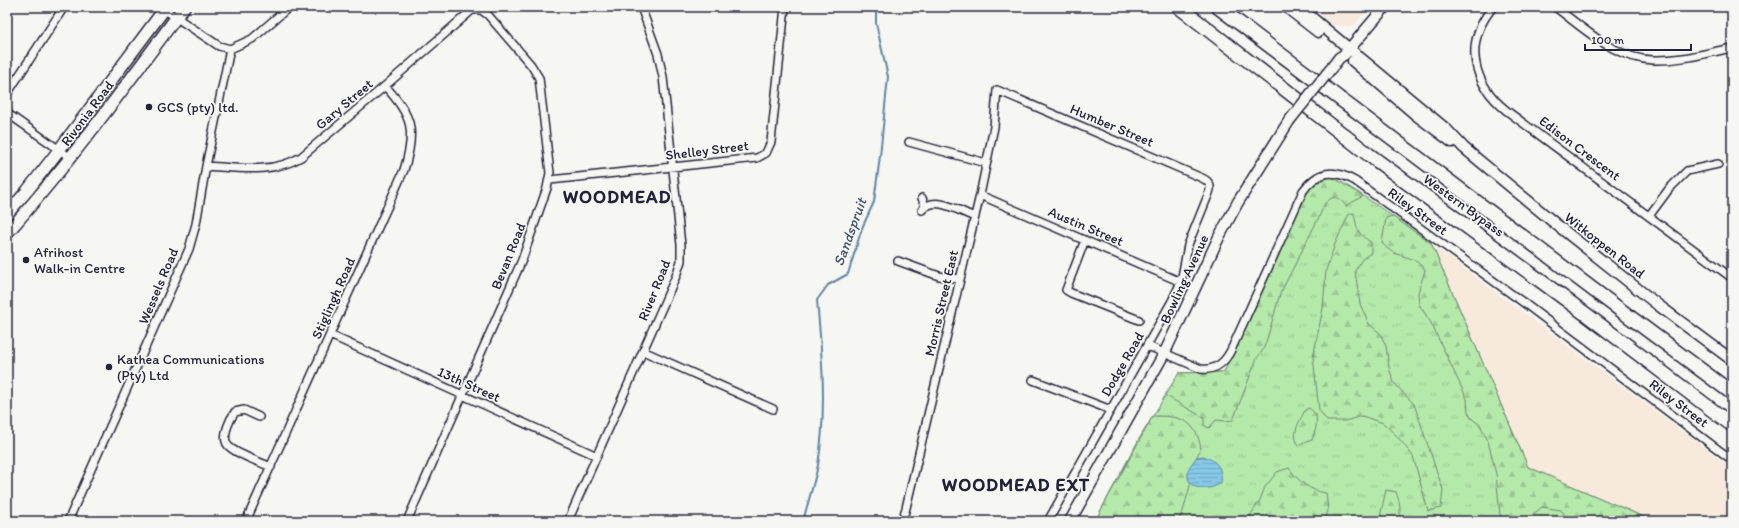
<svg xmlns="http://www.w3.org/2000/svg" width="1739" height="528" viewBox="0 0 1739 528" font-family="Itim,sans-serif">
<defs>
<pattern id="grass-tufts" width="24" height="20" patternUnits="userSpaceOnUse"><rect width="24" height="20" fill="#b5e9aa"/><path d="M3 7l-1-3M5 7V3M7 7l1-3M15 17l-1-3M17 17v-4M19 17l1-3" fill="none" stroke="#9bc893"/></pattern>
<pattern id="forest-firs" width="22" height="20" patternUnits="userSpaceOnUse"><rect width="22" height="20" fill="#b5e9aa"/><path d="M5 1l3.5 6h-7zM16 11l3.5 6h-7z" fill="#9bc893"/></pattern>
<pattern id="water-rules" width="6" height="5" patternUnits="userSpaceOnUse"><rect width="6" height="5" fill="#86c8e7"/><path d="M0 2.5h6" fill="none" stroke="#73acc7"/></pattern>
</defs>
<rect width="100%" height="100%" fill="#f6f6f2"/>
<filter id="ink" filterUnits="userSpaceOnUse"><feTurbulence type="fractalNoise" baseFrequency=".025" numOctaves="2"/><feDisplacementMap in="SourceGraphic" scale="8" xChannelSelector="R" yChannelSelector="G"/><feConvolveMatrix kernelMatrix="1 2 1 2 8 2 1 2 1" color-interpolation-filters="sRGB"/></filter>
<g filter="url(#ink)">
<path fill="#f7e9dc" d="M1313,7H1369L1355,24L1351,26L1332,25Z
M1431,244L1732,468V521H1653L1528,467Z"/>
<path fill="url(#grass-tufts)" stroke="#6c8672" d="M1331,176L1359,193L1431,243L1528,467L1653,521H1095L1139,439L1179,373L1224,372L1310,183Z"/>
<path fill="url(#forest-firs)" stroke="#6c8672" d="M1331,176L1363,196L1346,206C1333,187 1324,204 1319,217L1280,294L1267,339L1263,350L1257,358L1233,420L1225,421L1216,420L1209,428L1204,425V418L1165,395L1179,373L1224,372L1310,183Z
M1354,213C1357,229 1357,234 1371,242V253L1362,259L1355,271L1360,304L1369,324L1380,333L1386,346L1389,368L1394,383L1414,404L1443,490L1441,508L1428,511L1413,456L1396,435L1383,423L1362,416L1345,421H1327L1319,410L1313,357L1323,308L1326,270L1335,244L1349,214Z
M1392,216L1431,243L1528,467L1653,521H1569L1561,510L1542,507L1530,517L1529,521H1505L1500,515L1496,474L1488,441L1480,425L1471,418L1468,412L1467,399L1431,323L1419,304L1418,293L1425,270C1411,251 1398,262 1382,243L1386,218Z
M1309,408L1316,414C1317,424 1316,431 1312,440L1299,445C1290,435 1300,421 1305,410Z
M1153,416C1180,416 1196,419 1201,449L1193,463L1189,479L1191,482L1182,515L1178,521H1095Z
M1289,468C1298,481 1310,491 1326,493L1328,510L1325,521H1247L1260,500L1265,487L1277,472Z
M1386,490L1396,492C1400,502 1401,510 1399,521H1379Z"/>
<path fill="url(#water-rules)" stroke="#5e86a2" d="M1203,456C1216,460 1223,468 1221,483C1209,492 1185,491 1188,471C1189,466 1194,461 1197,457Z"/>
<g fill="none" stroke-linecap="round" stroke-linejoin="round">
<path stroke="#5e86a2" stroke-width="2" d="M803,521C808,502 814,484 818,465C827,410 822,355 817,300L828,285L848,274L862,228L874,202L880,156L888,77L876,23V7"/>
<defs>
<path id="street" d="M1493,7C1463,43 1472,83 1507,111L1732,278
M1555,7C1584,28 1615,59 1653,60C1680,61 1706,53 1732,48
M162,8L219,46L230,49L252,39L289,7
M7,94L64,7
M7,113L71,158
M909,142L986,163
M206,166C239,168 272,174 301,157L385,86L472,10H481L488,15L531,65L539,78L550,173L547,188L522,260L407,521
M550,180L757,158L766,153L771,142L785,7
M980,195L1181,282
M922,198L925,206
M922,210C935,194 960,212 975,217
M1649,216L1669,189L1687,171L1718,164
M1085,240L1066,290L1071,293L1139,320
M898,261L939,276L960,279
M330,335L597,456
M1148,346L1201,369C1216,371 1226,361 1232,348L1303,191C1318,170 1334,169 1355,181L1524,303L1732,460
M643,351L773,409
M1033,380L1111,410
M259,417L244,410L235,412C230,419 222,435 227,444C231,452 262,463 271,467
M68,521L189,249L196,224L206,166L230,49
M246,521L404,170C416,131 413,116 385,86
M568,521L676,276L681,261V245L663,77L658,54L641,7
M902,521L906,508L980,195L994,127L997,90L1202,178C1209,181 1212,186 1209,193L1188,245L1181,282L1172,301L1048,521"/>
<path id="secondary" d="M1286,7L1318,32
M1299,7L1446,129L1464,148L1557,225L1658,305L1732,360
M1353,61L1416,115L1452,142
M1333,66L1339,58L1345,54L1385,7
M1070,521L1165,352L1219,237L1238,202L1289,121"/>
<path id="primary" d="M7,214L27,191L59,150L166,7
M7,233C71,161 127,84 184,7"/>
<path id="highway" d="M1179,7L1368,154L1587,315L1732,425
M1218,7L1603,297L1732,393"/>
</defs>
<use href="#street" stroke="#22223b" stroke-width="10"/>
<use href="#secondary" stroke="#22223b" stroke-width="13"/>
<use href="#primary" stroke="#22223b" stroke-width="14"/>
<use href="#highway" stroke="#22223b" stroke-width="16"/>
<use href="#street" stroke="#f6f6f2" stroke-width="7"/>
<use href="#secondary" stroke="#f6f6f2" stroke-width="10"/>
<use href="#primary" stroke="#f6f6f2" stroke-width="11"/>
<use href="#highway" stroke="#f6f6f2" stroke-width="13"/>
<defs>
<path id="secondary-bridge" d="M1289,121L1333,66"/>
</defs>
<use href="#secondary-bridge" stroke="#22223b" stroke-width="13" stroke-linecap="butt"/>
<use href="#secondary-bridge" stroke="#f6f6f2" stroke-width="10"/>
</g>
</g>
<g fill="#22223b" stroke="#f6f6f2" stroke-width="1.5">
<circle cx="149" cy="107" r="4"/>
<circle cx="26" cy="260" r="4"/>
<circle cx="109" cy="367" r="4"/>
</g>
<g text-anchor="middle" stroke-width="3.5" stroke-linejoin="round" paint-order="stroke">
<g font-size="14" fill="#22223b" stroke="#f6f6f2">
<text transform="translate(344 104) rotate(-40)" y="5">Gary Street</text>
<text transform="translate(87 113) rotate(-53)" y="5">Rivonia Road</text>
<text transform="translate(1112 125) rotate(23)" y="5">Humber Street</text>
<text transform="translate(1580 148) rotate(37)" y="5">Edison Crescent</text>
<text transform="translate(707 150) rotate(-7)" y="5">Shelley Street</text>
<text transform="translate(1464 205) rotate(36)" y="5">Western Bypass</text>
<text transform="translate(1418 211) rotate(36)" y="5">Riley Street</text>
<text transform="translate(1086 226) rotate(23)" y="5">Austin Street</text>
<text transform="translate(1605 245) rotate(38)" y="5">Witkoppen Road</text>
<text transform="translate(508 256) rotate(-68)" y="5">Bevan Road</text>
<text transform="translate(1184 279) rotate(-65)" y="5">Bowling Avenue</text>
<text transform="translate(158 286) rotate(-67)" y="5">Wessels Road</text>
<text transform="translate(654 290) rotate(-68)" y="5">River Road</text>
<text transform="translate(333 298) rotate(-66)" y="5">Stiglingh Road</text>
<text transform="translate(941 303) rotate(-77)" y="5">Morris Street East</text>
<text transform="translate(1122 364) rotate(-60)" y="5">Dodge Road</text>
<text transform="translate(469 384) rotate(24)" y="5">13th Street</text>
<text transform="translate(1679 403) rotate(37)" y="5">Riley Street</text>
</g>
<g font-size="14" fill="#22223b" stroke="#f6f6f2" text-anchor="start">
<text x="157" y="112">GCS (pty) ltd.</text>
<text x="34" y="257">Afrihost<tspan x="34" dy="16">Walk-in Centre</tspan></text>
<text x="117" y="364">Kathea Communications<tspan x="117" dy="16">(Pty) Ltd</tspan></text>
</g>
<g font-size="15" font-style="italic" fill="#40546f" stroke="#f6f6f2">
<text transform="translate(850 232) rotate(-70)" y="5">Sandspruit</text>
</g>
<g font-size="18" font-weight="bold" letter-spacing="1" fill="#22223b" stroke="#f6f6f2">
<text x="617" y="203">WOODMEAD</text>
<text x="1016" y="491">WOODMEAD EXT</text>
</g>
</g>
<rect width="1739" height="528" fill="none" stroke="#f6f6f2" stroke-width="24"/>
<rect x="12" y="12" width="1715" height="504" fill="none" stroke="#22223b" stroke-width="1.5" filter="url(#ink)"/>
<path d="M1585 44v6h106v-6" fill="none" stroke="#22223b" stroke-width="2"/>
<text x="1591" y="44" font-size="12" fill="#22223b" stroke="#f6f6f2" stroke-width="3" paint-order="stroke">100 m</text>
</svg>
